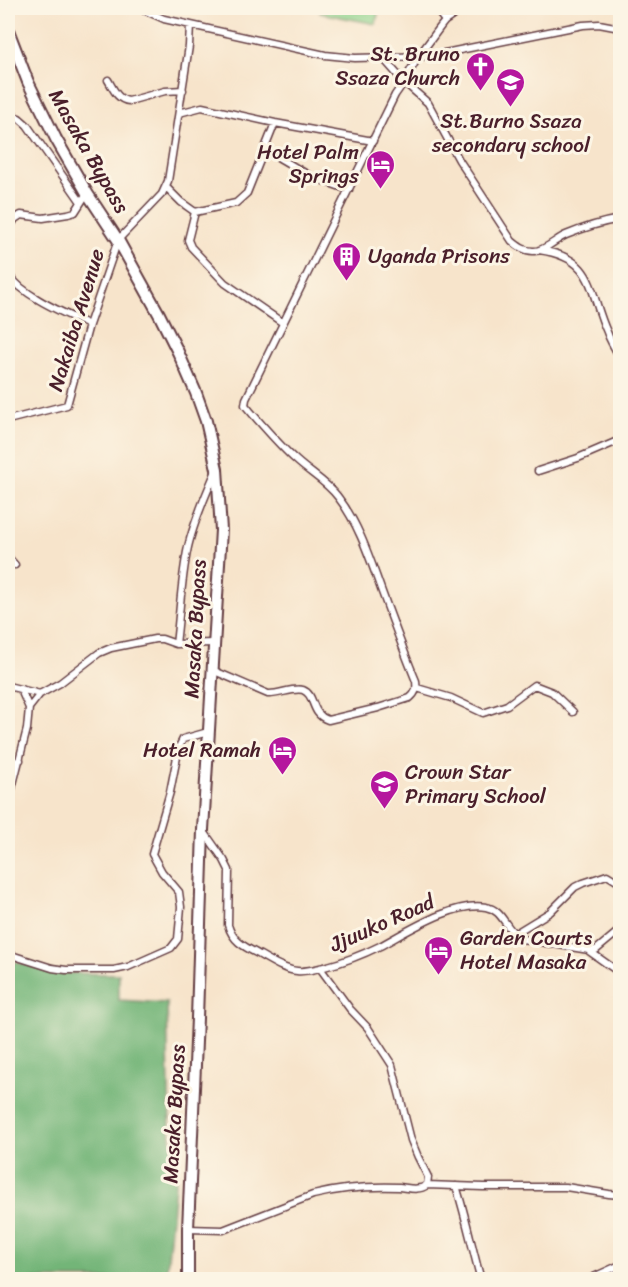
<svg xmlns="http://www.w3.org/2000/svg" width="628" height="1287" viewBox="0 0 628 1287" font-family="Sriracha,sans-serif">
<rect width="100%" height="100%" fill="#fcf5e5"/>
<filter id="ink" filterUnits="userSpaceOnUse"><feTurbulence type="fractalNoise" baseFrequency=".0167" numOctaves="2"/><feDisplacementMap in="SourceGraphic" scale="12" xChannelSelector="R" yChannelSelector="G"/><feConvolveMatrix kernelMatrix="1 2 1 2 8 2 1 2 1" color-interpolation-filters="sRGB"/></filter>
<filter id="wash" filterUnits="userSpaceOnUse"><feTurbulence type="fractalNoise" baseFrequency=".008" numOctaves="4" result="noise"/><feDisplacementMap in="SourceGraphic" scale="24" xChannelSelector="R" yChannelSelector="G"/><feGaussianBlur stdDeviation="1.35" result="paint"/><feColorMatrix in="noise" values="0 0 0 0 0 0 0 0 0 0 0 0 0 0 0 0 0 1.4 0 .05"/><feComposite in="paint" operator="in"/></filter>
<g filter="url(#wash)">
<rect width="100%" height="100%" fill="#f7e4cb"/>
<path fill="#8fd38c" stroke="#6c795c" stroke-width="1.5" d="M321,8H379L376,24L320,13Z"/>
<path fill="#73b578" stroke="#5e6a52" stroke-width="1.5" d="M8,960L59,973L119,974V1000L167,1003L170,1129L176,1175L166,1279H8Z"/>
</g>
<g filter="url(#ink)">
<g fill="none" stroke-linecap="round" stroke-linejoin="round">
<defs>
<path id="minor" d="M139,8L164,19L325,55L355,58L430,56L583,25L599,24L620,28
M435,8L445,21
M383,58L404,82L428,103L459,160L512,241C518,246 524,251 533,251C544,252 556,239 566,235C583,228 602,222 620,219
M108,80C113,88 117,100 129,101L165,91L183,90
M179,113L202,107L275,123L373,141
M8,114L19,118L27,125L81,202
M264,149L310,176L349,190
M166,187L181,202L195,212L236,203L247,193L275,123
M195,212L188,240L191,247L225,283L283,323
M9,228L15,219L21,215L43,218L68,214L75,212L87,193
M539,250C596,258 588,290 607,332C610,341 615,349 620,357
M8,274C23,296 64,313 89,325
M8,420L67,405L89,325L118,240L162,194L168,181L189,46L190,25
M538,471L578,458L620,440
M8,557L15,565
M176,644C180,612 181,579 188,547C194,521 205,497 215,473
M212,670L268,694C278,695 294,687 303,690C316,695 310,714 328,720L378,708L410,698C416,693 417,689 416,681C404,652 393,622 382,592C370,559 359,524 338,497C327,482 310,473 297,461C280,446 265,428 250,411L245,405L246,399L395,95L404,82L418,57L441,26L445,21L464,8
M8,686L40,694
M417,688L451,698L483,713L507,705L534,685L552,692L573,712
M21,690L29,708
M8,765L20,760
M8,804L27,729L29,708L40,694L60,683L99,653L111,648L155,639H162L176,644L214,643
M205,833L224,860L229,870L228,925C233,942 245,947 260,955C271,961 284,970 297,971C306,972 316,969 324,967C344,962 362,955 380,946C408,931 454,901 486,907C502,910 504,925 515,934C517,936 520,937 522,939L589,950H596L620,930
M514,934L550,912L575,887L583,883L607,875L620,883
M589,951L620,973
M8,954L52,968L66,970H114L128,967L171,948L178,939L181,907L179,892L162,872L152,854L170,792L179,747L183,739L208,732
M427,1185L483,1187H566L609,1194L620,1195
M456,1186C466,1217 472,1248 481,1280
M188,1229L223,1230L313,1195C341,1188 371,1186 399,1187C409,1188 419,1191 427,1185L428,1177L418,1157L411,1140L392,1065L368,1028L350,1009L320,968
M587,1280L620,1265"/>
<path id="trunk" d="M8,30L28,82L56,139L87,193L118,240L159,314L178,352L196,393L206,421L217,469L221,530L203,830L197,1018L188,1229V1280"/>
</defs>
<use href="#minor" stroke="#643d43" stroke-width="9"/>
<use href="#trunk" stroke="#643d43" stroke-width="14"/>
<use href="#minor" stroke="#fff" stroke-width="6"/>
<use href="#trunk" stroke="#fff" stroke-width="10"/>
</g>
</g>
<defs>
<symbol id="church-pin" viewBox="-11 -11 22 30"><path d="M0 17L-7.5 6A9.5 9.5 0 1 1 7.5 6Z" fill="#b5179e" stroke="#fcf5e5"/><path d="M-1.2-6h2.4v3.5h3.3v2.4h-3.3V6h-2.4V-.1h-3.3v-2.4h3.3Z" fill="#fff"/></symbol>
<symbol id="school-pin" viewBox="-11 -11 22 30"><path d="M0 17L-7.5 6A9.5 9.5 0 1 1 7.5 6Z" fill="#b5179e" stroke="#fcf5e5"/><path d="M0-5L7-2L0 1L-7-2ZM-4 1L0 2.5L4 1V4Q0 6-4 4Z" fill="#fff"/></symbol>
<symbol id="hotel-pin" viewBox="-11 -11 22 30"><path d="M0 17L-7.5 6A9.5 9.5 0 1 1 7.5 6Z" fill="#b5179e" stroke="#fcf5e5"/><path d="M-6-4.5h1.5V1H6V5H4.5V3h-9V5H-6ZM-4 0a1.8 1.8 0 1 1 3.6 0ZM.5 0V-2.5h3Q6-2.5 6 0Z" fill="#fff"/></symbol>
<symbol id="building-pin" viewBox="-11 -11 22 30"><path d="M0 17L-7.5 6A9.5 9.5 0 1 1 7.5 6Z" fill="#b5179e" stroke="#fcf5e5"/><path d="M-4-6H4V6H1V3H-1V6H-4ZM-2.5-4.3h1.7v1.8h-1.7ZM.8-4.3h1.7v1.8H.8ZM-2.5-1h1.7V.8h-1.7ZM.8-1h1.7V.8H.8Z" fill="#fff"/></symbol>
</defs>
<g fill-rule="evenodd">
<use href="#church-pin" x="464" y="50" width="33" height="45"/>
<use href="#school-pin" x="494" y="66" width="33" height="45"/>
<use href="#hotel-pin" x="364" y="148" width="33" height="45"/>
<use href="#building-pin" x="330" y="240" width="33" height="45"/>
<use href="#hotel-pin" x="266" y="734" width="33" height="45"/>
<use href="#school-pin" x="368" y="768" width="33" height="45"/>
<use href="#hotel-pin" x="422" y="934" width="33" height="45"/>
</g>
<g text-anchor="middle" stroke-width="6" stroke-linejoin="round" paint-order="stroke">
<g font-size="21" fill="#4a1f2b" stroke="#fcf5e5" text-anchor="end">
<text x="460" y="61">St. Bruno<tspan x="460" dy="24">Ssaza Church</tspan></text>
<text x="511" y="128" text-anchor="middle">St.Burno Ssaza<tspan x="511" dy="24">secondary school</tspan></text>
<text x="359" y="159">Hotel Palm<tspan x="359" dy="24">Springs</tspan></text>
<text x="368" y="263" text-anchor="start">Uganda Prisons</text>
<text x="261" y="757">Hotel Ramah</text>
<text x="405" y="779" text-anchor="start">Crown Star<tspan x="405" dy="24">Primary School</tspan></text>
<text x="460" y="945" text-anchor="start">Garden Courts<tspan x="460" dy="24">Hotel Masaka</tspan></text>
</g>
<g font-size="21" fill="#4a1f2b" stroke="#fcf5e5">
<text transform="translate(89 151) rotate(60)" y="7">Masaka Bypass</text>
<text transform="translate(76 320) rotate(-73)" y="7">Nakaiba Avenue</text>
<text transform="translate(195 629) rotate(-87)" y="7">Masaka Bypass</text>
<text transform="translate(382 923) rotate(-24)" y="7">Jjuuko Road</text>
<text transform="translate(174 1114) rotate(-87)" y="7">Masaka Bypass</text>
</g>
</g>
<rect width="628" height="1287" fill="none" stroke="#fcf5e5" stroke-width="30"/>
</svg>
